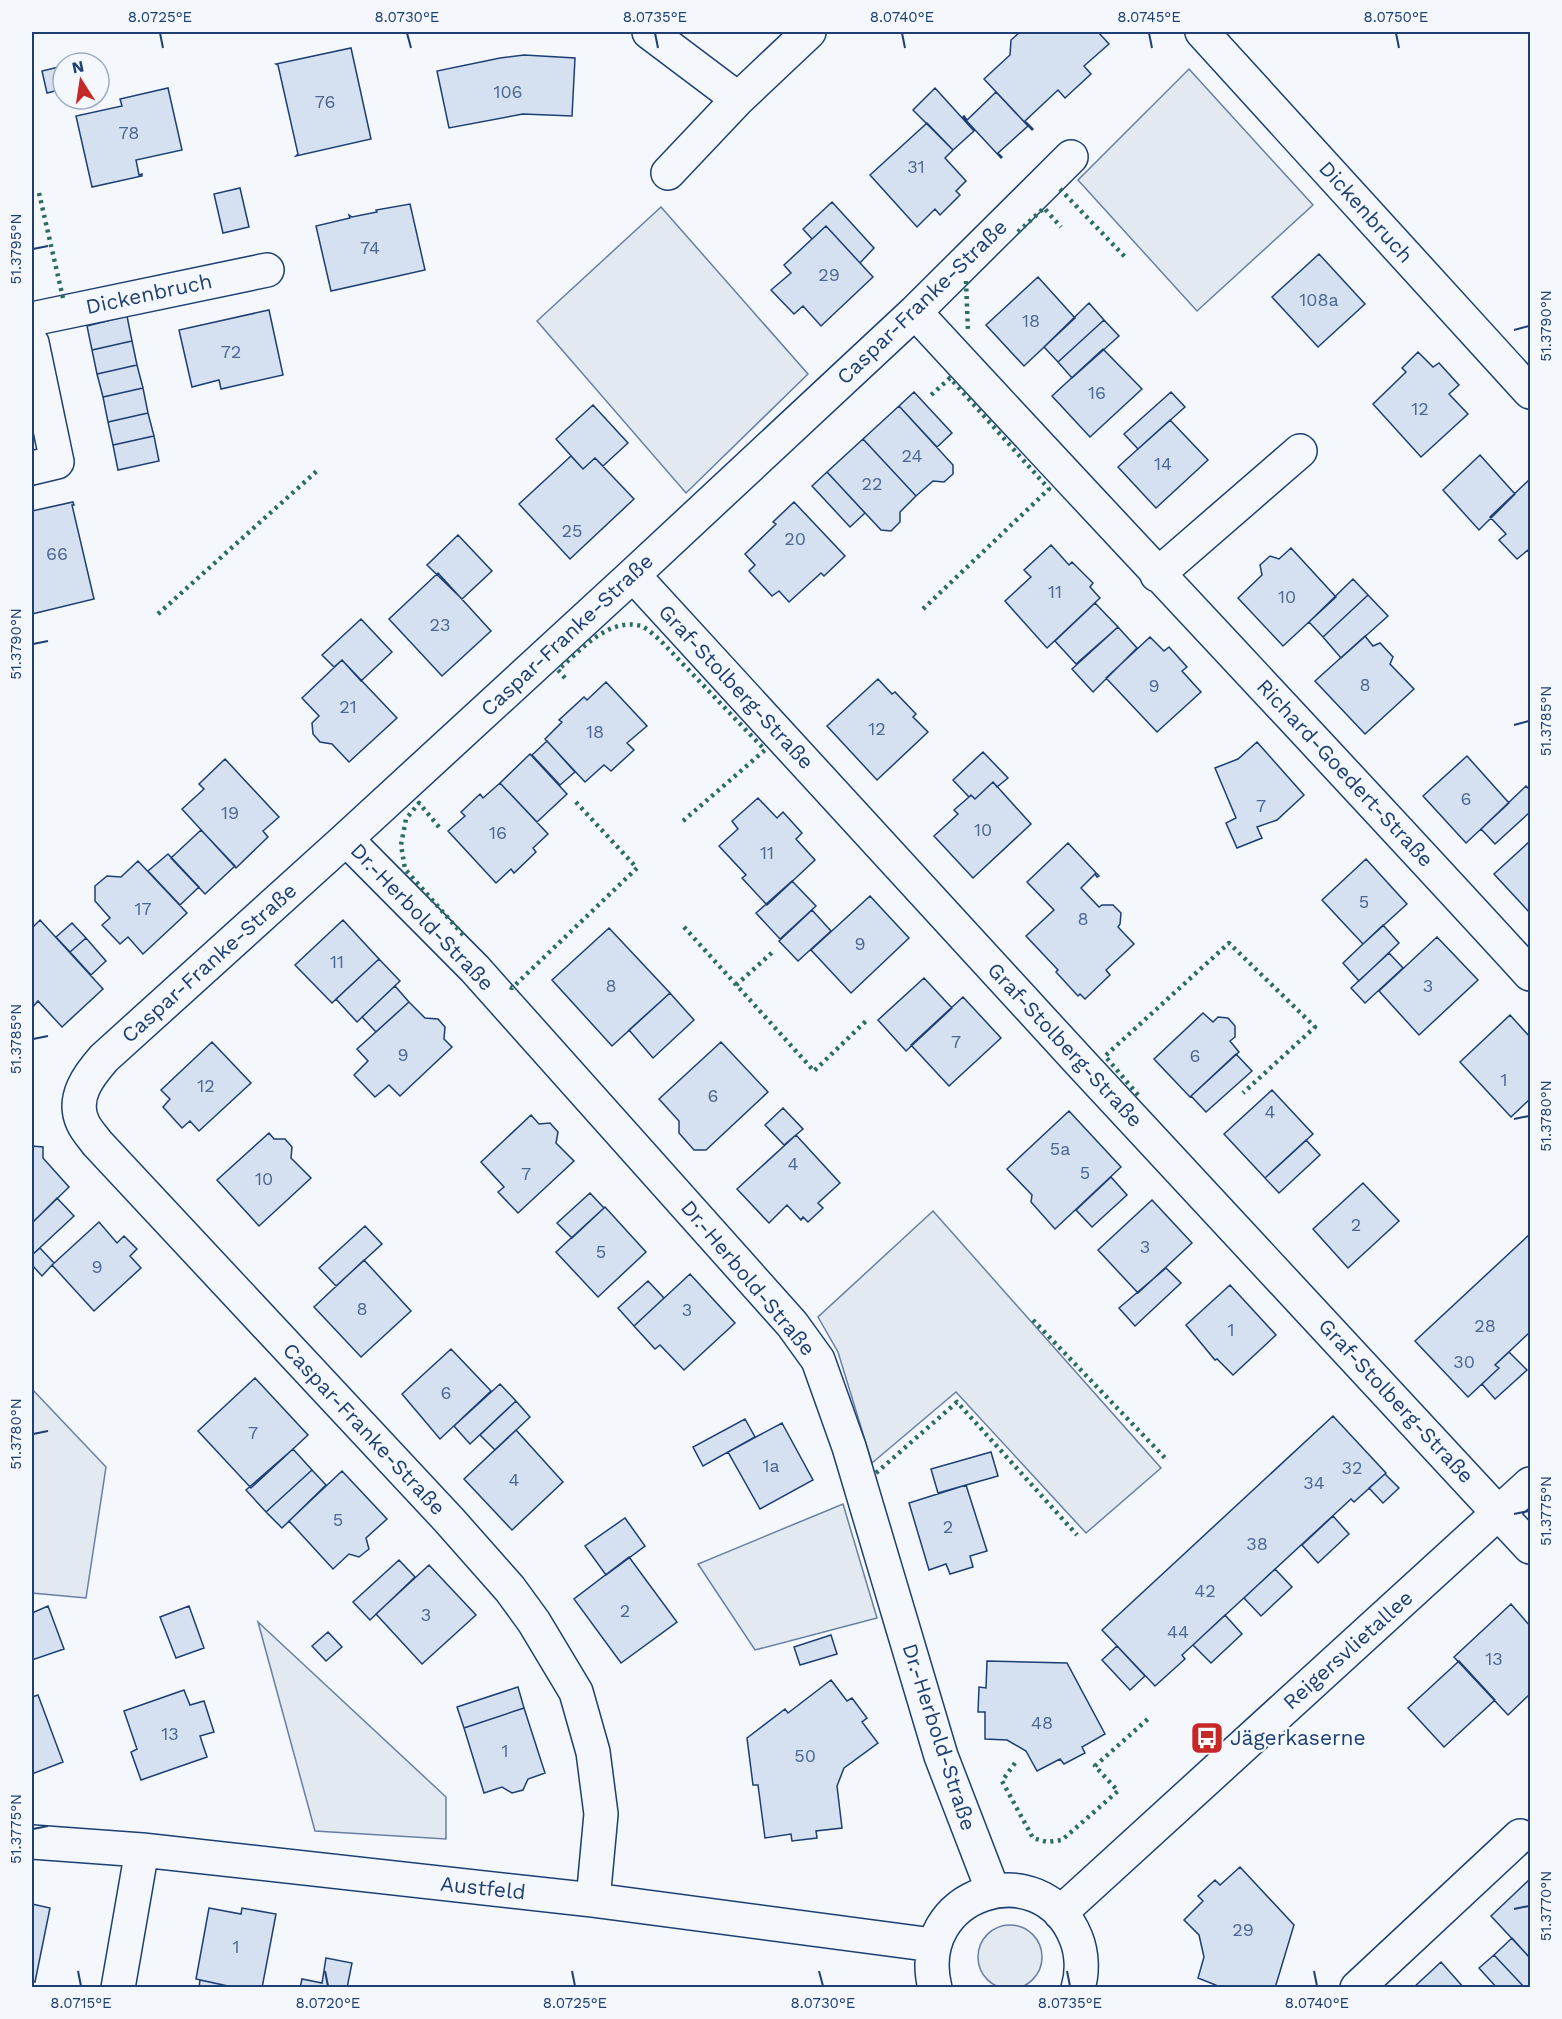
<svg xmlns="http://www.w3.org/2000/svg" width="1562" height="2019" viewBox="0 0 1562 2019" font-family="'Work Sans',sans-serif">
<rect width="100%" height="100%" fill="#f4f7fb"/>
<path fill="#e3e9f0" stroke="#687fa3" stroke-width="1.5" d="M1189,69L1313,205L1197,311L1078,180Z
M661,207L808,374L686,493L537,321Z
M933,1211L1161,1468L1086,1533L956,1392L872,1463L838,1352L818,1317Z
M32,1389L106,1467L86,1598L32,1593Z
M843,1504L877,1618L755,1650L698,1564Z
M258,1622L446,1797V1839L315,1831Z
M978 1957a32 32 0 1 1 64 0a32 32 0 1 1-64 0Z"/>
<path fill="#d5e0f0" stroke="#1d3f73" stroke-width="1.5" d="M1020,32H1098L1109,44L1084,66L1091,74L1065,98L1058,90L1025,121L1033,129L1032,130L984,79L1010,55L1011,40Z
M351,48L371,139L296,156L298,154L278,65L276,64Z
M524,55L575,58L572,116L523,114L449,128L437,71L500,58Z
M63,66V89L47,93L42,71Z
M168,88L182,150L136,160L139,175L142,174V176L92,187L76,116L122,106L120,99Z
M935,88L974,131L953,150L913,110Z
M996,92L1028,126L998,153L1002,157L1001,158L963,117L964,116L967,120Z
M927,123L953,150L945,158L966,181L956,191L960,195L940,215L935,209L917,227L870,175Z
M240,188L249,227L223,233L214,194Z
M832,202L874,248L860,263L826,226L812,239L803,229Z
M410,204L425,270L331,291L316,226L350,218L349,215L352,217L377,212L376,210Z
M826,226L873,277L821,326L803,306L794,314L771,290L791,273L784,265Z
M1319,254L1365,304L1318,347L1272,297Z
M1038,277L1075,318L1024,366L986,325Z
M1089,303L1104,320L1058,362L1044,347Z
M269,310L283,375L221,389L219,380L192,387L179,330Z
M127,316L132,341L92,350L87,326Z
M1104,320L1119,336L1072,378L1058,362Z
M132,341L137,365L97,374L92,350Z
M1103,349L1142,389L1090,437L1052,396Z
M1418,352L1433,367L1439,363L1459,385L1449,394L1468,414L1421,457L1373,404L1406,372L1402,368Z
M137,365L143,388L103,397L97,374Z
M143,388L148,413L108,422L103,397Z
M914,392L952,433L937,447L899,406Z
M1171,392L1185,407L1138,449L1124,434Z
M593,405L628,443L603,466L595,458L583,469L556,439Z
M899,406L953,465V474L944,482L933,481L916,496L863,439Z
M148,413L154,436L113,445L108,422Z
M1170,420L1208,460L1156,508L1118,467Z
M154,436L159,461L118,470L113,445Z
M863,439L916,496L900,512V522L891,531L881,530L827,472Z
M1480,455L1515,494L1479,530L1443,490Z
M571,456L583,469L595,458L634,499L570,559L519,504Z
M827,472L865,513L850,527L812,486Z
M1530,479V553L1528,550L1517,559L1499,540L1506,534L1490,517Z
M73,502L74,505H72L94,599L32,614V511Z
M794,502L845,556L824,576L821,573L789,602L779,591L772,596L749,571L755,565L745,554L776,524L773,522Z
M458,535L492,571L462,599L427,565Z
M1051,545L1069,565L1072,562L1093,583L1090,587L1100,598L1047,648L1005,601L1031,577L1024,570Z
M1291,548L1336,597L1283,646L1238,598L1262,575L1260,565L1270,556L1279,559Z
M438,573L491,631L442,676L389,619Z
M1353,579L1368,595L1323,637L1309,622Z
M1368,595L1388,616L1341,658L1323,637Z
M1095,603L1118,627L1076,664L1055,641Z
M361,619L392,652L361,681L342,660L334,667L322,655Z
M1118,627L1137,648L1093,692L1072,669Z
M1365,636L1373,646L1380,643L1393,657L1390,664L1414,689L1365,734L1315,681Z
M1150,637L1164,651L1169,647L1187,667L1182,671L1201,692L1157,732L1106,678Z
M342,660L397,718L349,762L332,744L320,742L313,734L312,723L319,716L302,698Z
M878,679L892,694L895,692L916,714L913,717L928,732L877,780L827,726Z
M606,682L647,726L627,743L634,750L611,771L604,765L585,782L545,739L562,722L559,720L584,697L587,700Z
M547,741L575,772L560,785L532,755Z
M1257,742L1304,795L1277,820L1257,827L1262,838L1237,848L1226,823L1236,818L1215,768L1238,759Z
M983,752L1008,778L997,787L993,782L975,799L971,795L969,797L953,780Z
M530,754L567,794L537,822L500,783Z
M1467,756L1509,803L1466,843L1423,796Z
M225,759L279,817L263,831L268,837L236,868L182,809L204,789L199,784Z
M993,782L1031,824L973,878L934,836L958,814L954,810L969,797L971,795L975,799Z
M500,783L548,834L533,848L536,852L514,873L511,869L496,883L448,831L465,816L461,812L480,794L483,798Z
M1526,786L1530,790V812L1495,844L1481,829Z
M758,798L777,818L783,812L802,833L796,839L815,860L767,905L742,878L746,875L719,846L738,829L732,821Z
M201,830L235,866L205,894L171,858Z
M1530,841V913L1494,874Z
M1068,843L1099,876L1097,877L1095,874L1081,888L1099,907L1102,905H1113L1121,913L1120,924L1118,927L1134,944L1106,970L1110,975L1085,999L1080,994L1078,996L1056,972L1058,970L1026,936L1054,910L1027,882Z
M168,854L199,887L180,905L148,871Z
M1366,859L1407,904L1363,944L1322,900Z
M138,861L187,913L143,954L128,937L120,944L102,925L110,918L95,901V886L107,876L121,877Z
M792,881L816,906L780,939L756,913Z
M870,896L909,938L851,993L811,950Z
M812,910L831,931L798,961L779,941Z
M40,920L103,989L62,1027L38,1001L32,1008V928Z
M343,920L379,959L332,1003L295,965Z
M72,923L86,938L70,952L56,937Z
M1383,925L1399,943L1359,981L1343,963Z
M609,928L670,993L612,1046L552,980Z
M1437,937L1478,980L1419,1035L1379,991Z
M86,938L106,961L91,975L70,952Z
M1389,953L1403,968L1365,1003L1351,988Z
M379,959L400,981L357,1022L336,999Z
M924,978L952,1008L906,1051L878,1020Z
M395,986L409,1002L376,1032L362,1017Z
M670,993L694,1020L653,1058L629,1030Z
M963,997L1001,1038L949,1086L911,1045Z
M409,1002L425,1018L438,1019L445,1027L444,1039L452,1047L400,1096L389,1085L375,1097L354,1075L368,1061L357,1049Z
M1203,1013L1213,1022L1218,1017L1228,1018L1235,1026V1037L1230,1041L1239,1052L1190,1097L1154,1059Z
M1510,1015L1530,1037V1099L1511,1117L1460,1062Z
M212,1042L251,1083L199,1131L190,1121L182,1128L163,1107L170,1099L161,1090Z
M721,1042L768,1092L706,1150H694L679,1133V1121L659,1099Z
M1236,1054L1252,1071L1206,1112L1191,1096Z
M1272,1090L1313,1134L1265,1178L1224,1134Z
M783,1108L803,1129L784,1145L765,1125Z
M1069,1111L1121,1167L1055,1229L1031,1202L1032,1195L1007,1169Z
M531,1115L539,1124L550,1123L558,1132L556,1143L574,1161L518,1213L498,1192L504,1187L481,1162Z
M269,1133L274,1139H285L292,1147L291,1158L311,1178L259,1226L217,1180Z
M796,1135L840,1183L818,1203L823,1208L808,1222L803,1217L801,1220L787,1205L769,1223L737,1189Z
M1306,1140L1320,1155L1279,1193L1265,1178Z
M32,1146L43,1147V1158L69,1187L32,1223Z
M1111,1177L1127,1195L1092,1227L1076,1210Z
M1363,1183L1399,1221L1348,1268L1313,1229Z
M590,1193L604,1208L572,1238L557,1223Z
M57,1198L74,1216L32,1255V1223Z
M1152,1200L1192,1243L1138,1293L1098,1250Z
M605,1207L646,1252L598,1297L556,1252Z
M99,1222L117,1243L124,1236L137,1249L130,1256L141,1268L94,1311L52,1265Z
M365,1226L382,1244L336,1286L319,1268Z
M1530,1234V1332L1495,1365L1499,1368L1468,1397L1415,1341Z
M40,1248L54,1263L42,1276L32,1265V1255Z
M364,1260L411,1311L361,1357L314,1307Z
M1166,1268L1181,1283L1135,1326L1119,1308Z
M690,1274L735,1323L684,1370L660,1345L655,1349L634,1326Z
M648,1281L664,1298L634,1326L618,1308Z
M1230,1285L1276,1335L1233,1375L1217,1359L1215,1360L1186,1325Z
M451,1349L491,1391L440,1439L402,1394Z
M1509,1352L1527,1370L1495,1399L1482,1384L1499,1368L1495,1365Z
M255,1378L308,1435L251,1488L198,1431Z
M500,1384L516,1401L470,1444L454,1426Z
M516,1401L530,1417L495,1450L480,1435Z
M1333,1416L1386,1473L1354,1502L1351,1499L1182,1655L1185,1659L1155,1686L1102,1630Z
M745,1419L755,1437L703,1466L693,1447Z
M782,1423L813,1480L760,1509L728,1452Z
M516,1430L563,1482L512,1530L464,1479Z
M293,1449L312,1470L266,1512L246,1490Z
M991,1452L998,1476L938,1493L931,1469Z
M312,1470L326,1485L282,1528L266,1512Z
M342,1471L387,1519L366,1538L369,1549L359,1557L349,1554L333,1569L289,1521Z
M1385,1474L1399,1488L1383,1503L1369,1488Z
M966,1485L987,1551L970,1556L973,1567L950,1574L946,1564L929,1570L909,1503Z
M1333,1516L1349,1534L1318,1563L1302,1545Z
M625,1518L645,1546L606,1575L585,1546Z
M629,1557L677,1622L621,1663L574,1599Z
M399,1560L415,1577L370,1620L353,1602Z
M429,1565L476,1615L422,1664L376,1614Z
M1275,1569L1292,1587L1261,1616L1244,1598Z
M1511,1604L1530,1626V1694L1508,1715L1454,1657Z
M48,1606L64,1649L32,1660V1613Z
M189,1606L204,1648L176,1658L160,1617Z
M1225,1615L1242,1634L1211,1663L1193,1645Z
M328,1632L342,1647L326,1661L312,1646Z
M831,1635L837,1654L800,1665L794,1647Z
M1117,1646L1145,1676L1130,1690L1102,1660Z
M987,1661L1067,1663L1105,1734L1082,1747L1085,1753L1064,1764L1060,1759L1037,1771L1026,1751L1007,1740L985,1739V1712H978L979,1687L986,1688Z
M1459,1661L1495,1700L1444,1747L1408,1708Z
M831,1680L847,1701L852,1698L867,1718L862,1722L878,1743L844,1768L837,1786L842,1828L816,1831L817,1838L792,1841L791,1834L765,1838L758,1785H753L747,1738L785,1709L788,1713Z
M518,1687L524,1708L464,1728L457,1707Z
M184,1690L190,1705L204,1701L214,1732L200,1736L207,1757L141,1780L131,1752L137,1749L124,1711Z
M38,1695L63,1762L32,1774V1697Z
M524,1708L545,1773L528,1779L523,1790L512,1793L502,1787L484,1793L464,1728Z
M1240,1867L1294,1925L1275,1988H1223L1198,1978L1204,1957L1199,1935L1184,1920L1203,1901L1198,1896L1215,1880L1220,1885Z
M1530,1879V1958L1491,1916Z
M32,1904L50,1908L35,1982L32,1981Z
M209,1908L241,1914L242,1908L276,1914L262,1988H237L196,1979Z
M1512,1938L1530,1958V1988H1525L1494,1955Z
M1494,1955L1525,1988H1497L1479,1968Z
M326,1958L352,1963L347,1988H300L302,1979L322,1983Z
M1441,1962L1464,1988H1413Z
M200,1980L237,1988H199Z"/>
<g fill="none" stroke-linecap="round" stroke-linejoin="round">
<defs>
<path id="minor" d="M649,32L738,99
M1202,32L1530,392
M668,173L738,99L809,32
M915,312C1119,533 1327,752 1530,974
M32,319L267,270
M32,343L57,462L32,468
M633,575L1078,1060L1530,1547
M1157,575L1300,451
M346,839L475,969L792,1324L818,1360L849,1447L941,1756L993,1891
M32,1842L142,1850L593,1900L933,1945
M593,1900L601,1814L593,1752L576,1692L534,1622L510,1589L449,1520L97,1143C92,1136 86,1130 83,1123C71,1098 89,1075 104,1058L346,839L633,575L915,312L1071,157
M1060,1913L1530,1484
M118,1988L142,1850
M935,1988C911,1892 1041,1851 1076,1938C1082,1953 1083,1972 1078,1988
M1357,1988L1520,1836"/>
</defs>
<use href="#minor" stroke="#1d3f73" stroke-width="36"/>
<use href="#minor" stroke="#f4f7fb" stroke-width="33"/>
<path stroke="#2c6c60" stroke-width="4.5" stroke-dasharray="3 4.5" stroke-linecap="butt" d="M1060,189L1125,257
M39,193L63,298
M1018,232L1044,208L1061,227
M966,281L968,332
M923,609L1049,489L950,378L930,396
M158,614L318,470
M565,678L558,670C580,651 608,617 641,626C647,628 655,636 660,640L765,750L683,821
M439,827L419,803L406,819L401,845L405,869L464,936
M684,927L814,1071L866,1021
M736,985L775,950
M510,987L512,988L637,868L574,800
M1138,1095L1105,1056L1229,943L1315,1027L1243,1093
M1033,1320L1167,1460
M876,1473L957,1402L1077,1535
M1015,1763L1002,1781L1033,1838L1047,1842L1062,1840L1118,1791L1095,1766L1149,1718"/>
</g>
<path fill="none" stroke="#1d3f73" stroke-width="2" d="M160,33L163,48M407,33L411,48M655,33L658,48M902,33L905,48M1149,33L1152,48M1396,33L1399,48M33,249L48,246M1514,330L1529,326M33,644L48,641M1514,725L1529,721M33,1039L48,1036M1514,1119L1529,1116M33,1434L48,1431M1514,1514L1529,1511M33,1829L48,1826M1514,1909L1529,1906M78,1971L81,1986M325,1971L328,1986M572,1971L575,1986M819,1971L823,1986M1067,1971L1070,1986M1314,1971L1317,1986"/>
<defs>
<symbol id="bus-square" viewBox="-11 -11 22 22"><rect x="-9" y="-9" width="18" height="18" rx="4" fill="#c62828" stroke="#f4f7fb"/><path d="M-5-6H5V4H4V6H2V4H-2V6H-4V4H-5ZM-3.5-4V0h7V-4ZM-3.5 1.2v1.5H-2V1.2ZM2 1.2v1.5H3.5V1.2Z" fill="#fff"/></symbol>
</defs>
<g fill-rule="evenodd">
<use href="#bus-square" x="1188" y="1719" width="38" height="38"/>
</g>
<g text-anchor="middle" stroke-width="4.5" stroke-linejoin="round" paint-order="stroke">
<g font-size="18" fill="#4b6792">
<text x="508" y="98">106</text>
<text x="325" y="108">76</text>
<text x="129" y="139">78</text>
<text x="916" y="173">31</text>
<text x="370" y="254">74</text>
<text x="829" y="281">29</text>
<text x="1319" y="306">108a</text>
<text x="1031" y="327">18</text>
<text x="231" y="358">72</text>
<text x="1097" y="399">16</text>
<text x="1420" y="415">12</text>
<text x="912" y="462">24</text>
<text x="1163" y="470">14</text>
<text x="872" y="490">22</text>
<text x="572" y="537">25</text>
<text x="795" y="545">20</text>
<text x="57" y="560">66</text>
<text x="1055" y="598">11</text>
<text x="1287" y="603">10</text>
<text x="440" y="631">23</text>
<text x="1365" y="691">8</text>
<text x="1154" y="692">9</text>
<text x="348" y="713">21</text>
<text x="877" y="735">12</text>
<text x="595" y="738">18</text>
<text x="1466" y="805">6</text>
<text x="1261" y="812">7</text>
<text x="230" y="819">19</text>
<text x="983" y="836">10</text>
<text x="498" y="839">16</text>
<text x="767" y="859">11</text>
<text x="1364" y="908">5</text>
<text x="143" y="915">17</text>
<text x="1083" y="925">8</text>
<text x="860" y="950">9</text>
<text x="337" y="968">11</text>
<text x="611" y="992">8</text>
<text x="1428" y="992">3</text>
<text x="956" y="1048">7</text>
<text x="403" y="1061">9</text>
<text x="1195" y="1062">6</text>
<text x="1504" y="1086">1</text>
<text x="206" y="1092">12</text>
<text x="713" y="1102">6</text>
<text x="1270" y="1118">4</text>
<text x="1060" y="1155">5a</text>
<text x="793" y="1170">4</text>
<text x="1085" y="1179">5</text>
<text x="526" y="1180">7</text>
<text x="264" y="1185">10</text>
<text x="1356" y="1231">2</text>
<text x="1145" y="1253">3</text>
<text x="601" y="1258">5</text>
<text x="97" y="1273">9</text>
<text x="362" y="1315">8</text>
<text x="687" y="1316">3</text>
<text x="1485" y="1332">28</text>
<text x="1231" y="1336">1</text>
<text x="1464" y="1368">30</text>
<text x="446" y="1399">6</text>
<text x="253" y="1439">7</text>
<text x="771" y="1472">1a</text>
<text x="1352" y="1474">32</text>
<text x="514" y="1486">4</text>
<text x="1314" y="1489">34</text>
<text x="338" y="1526">5</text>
<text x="948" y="1533">2</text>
<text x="1257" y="1550">38</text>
<text x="1205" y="1597">42</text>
<text x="625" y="1617">2</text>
<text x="426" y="1621">3</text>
<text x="1178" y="1638">44</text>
<text x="1494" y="1665">13</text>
<text x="1042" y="1729">48</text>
<text x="170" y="1740">13</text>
<text x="505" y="1757">1</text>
<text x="805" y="1762">50</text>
<text x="1243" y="1936">29</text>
<text x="236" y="1953">1</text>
</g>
<g font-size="21" fill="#1d3f73" stroke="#f4f7fb">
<text transform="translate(1366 212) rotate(48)" y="7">Dickenbruch</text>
<text transform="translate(149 294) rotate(-12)" y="7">Dickenbruch</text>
<text transform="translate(922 302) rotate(-44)" y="7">Caspar-Franke-Straße</text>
<text transform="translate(567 635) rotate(-43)" y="7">Caspar-Franke-Straße</text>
<text transform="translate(736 687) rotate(47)" y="7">Graf-Stolberg-Straße</text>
<text transform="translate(1345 773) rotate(47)" y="7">Richard-Goedert-Straße</text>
<text transform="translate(422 917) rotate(46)" y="7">Dr.-Herbold-Straße</text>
<text transform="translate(209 963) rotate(-42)" y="7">Caspar-Franke-Straße</text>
<text transform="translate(1065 1045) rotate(47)" y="7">Graf-Stolberg-Straße</text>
<text transform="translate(748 1278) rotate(50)" y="7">Dr.-Herbold-Straße</text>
<text transform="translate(1396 1401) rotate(47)" y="7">Graf-Stolberg-Straße</text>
<text transform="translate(364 1429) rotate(47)" y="7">Caspar-Franke-Straße</text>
<text transform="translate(1348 1650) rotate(-42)" y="7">Reigersvlietallee</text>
<text transform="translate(939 1737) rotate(72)" y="7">Dr.-Herbold-Straße</text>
<text transform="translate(483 1888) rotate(6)" y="7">Austfeld</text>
</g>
<g font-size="21" fill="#1d3f73" stroke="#f4f7fb" text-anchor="start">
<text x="1230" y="1745">Jägerkaserne</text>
</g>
</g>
<rect width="1562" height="2019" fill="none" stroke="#f4f7fb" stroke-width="66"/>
<g transform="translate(81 81) rotate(348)"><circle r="28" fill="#f4f7fb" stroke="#9eadc5" stroke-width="1.5"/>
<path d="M0-4.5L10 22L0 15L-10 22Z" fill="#c62828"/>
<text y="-9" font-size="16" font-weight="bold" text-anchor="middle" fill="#1d3f73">N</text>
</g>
<rect x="33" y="33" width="1496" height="1953" fill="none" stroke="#1d3f73" stroke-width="2"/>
<g font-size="15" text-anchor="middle" fill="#1d3f73">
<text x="160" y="22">8.0725°E</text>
<text x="407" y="22">8.0730°E</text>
<text x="655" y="22">8.0735°E</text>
<text x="902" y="22">8.0740°E</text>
<text x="1149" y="22">8.0745°E</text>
<text x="1396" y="22">8.0750°E</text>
<text transform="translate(16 249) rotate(-90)" y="5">51.3795°N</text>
<text transform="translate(1546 326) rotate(-90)" y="5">51.3790°N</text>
<text transform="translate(16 644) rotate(-90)" y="5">51.3790°N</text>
<text transform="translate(1546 721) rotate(-90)" y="5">51.3785°N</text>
<text transform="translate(16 1039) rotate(-90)" y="5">51.3785°N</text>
<text transform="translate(1546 1116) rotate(-90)" y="5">51.3780°N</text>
<text transform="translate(16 1434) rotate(-90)" y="5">51.3780°N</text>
<text transform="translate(1546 1511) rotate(-90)" y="5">51.3775°N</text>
<text transform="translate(16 1829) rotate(-90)" y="5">51.3775°N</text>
<text transform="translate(1546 1906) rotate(-90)" y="5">51.3770°N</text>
<text x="81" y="2008">8.0715°E</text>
<text x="328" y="2008">8.0720°E</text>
<text x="575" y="2008">8.0725°E</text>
<text x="823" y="2008">8.0730°E</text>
<text x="1070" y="2008">8.0735°E</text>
<text x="1317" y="2008">8.0740°E</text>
</g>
</svg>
